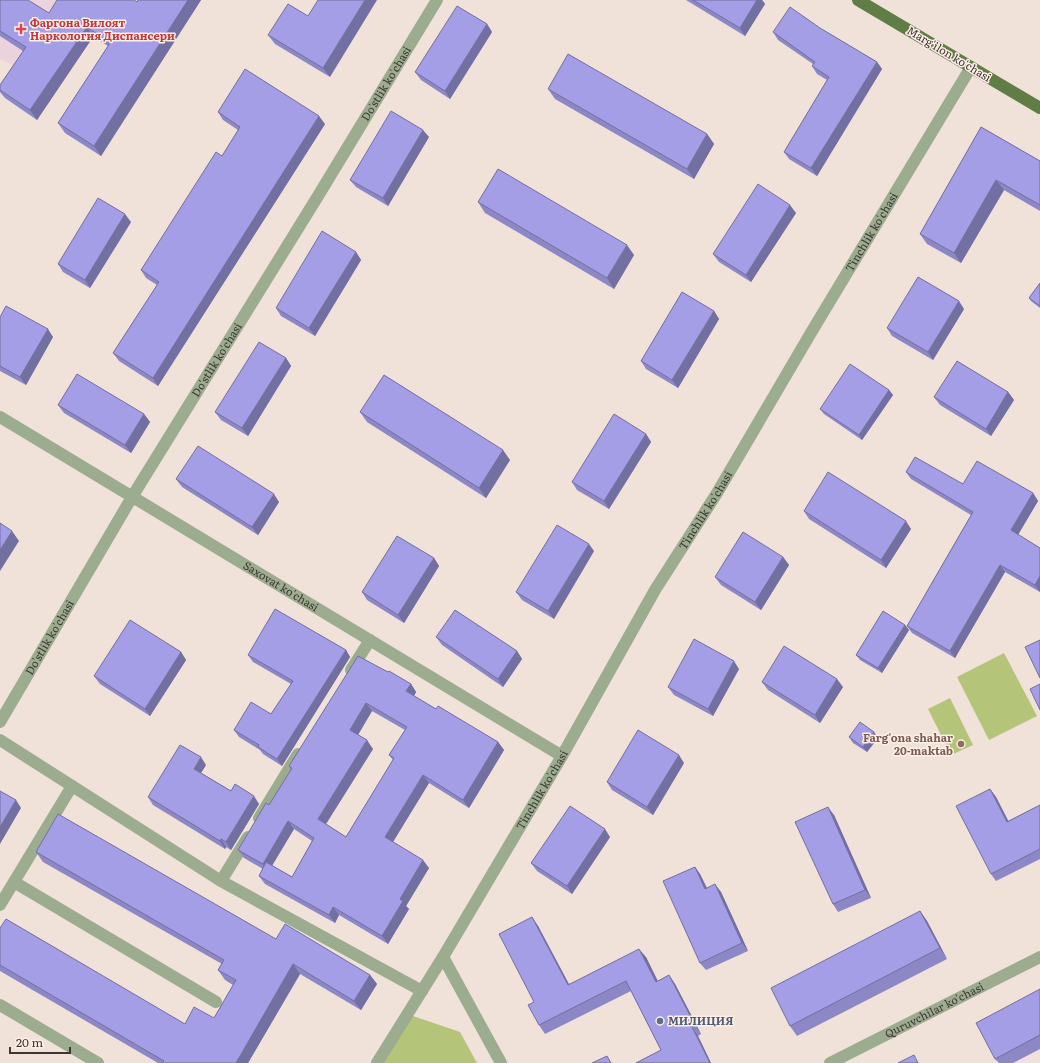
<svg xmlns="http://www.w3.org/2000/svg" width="1040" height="1063" viewBox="0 0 1040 1063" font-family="Literata,serif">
<rect width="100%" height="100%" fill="#f0e1d9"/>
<path fill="#ebd3dd" d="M0,0H59L21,69L0,59Z"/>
<path fill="#b4c479" d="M1004,653L1037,716L989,740L957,677Z
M950,698L973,745L951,755L928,709Z
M407,1014L460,1032L477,1063H377Z"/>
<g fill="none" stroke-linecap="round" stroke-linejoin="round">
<g stroke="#9cad8f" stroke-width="12">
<path id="s1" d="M0,417L562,756"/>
<path d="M351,670L370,640"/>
<path id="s2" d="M0,722L132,497L318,196L437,0"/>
<path d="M0,740L221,881L248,837"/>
<path d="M259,818L298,754"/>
<path d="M221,881L422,991"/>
<path d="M14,882L216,1002"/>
<path d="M0,905L72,786"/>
<path d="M443,957L501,1063"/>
<path d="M0,1005L98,1063"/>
<path id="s3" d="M377,1063L443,957L562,756L655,590L717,493L812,331L971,67"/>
<path id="s4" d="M830,1063L1040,957"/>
</g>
<path stroke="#5f7d45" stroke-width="12" d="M858,0L1040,108"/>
</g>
<path fill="#8c88c6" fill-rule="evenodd" d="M0,0L49,13L137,2L138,0H201L101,156L65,133L58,123L108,46L93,37L37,120L5,98L0,92V85L23,51L0,36Z
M686,0H762L765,4L745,36Z
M308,16L330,77L275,44L268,35Z
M487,24L492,32L450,99L421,80L415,72Z
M820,28L877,62L882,69L817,176L789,159L784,152L827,80L817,74L812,66L813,64L778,40L773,32Z
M548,89L707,134L714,144L694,179L555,99Z
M218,112L325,124L158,386L119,361L113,353L157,285L146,278L141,270L222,156L238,130L223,120Z
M981,127L1040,161V211L1004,190L961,263L927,244L920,234Z
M429,137L388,206L356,187L350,180Z
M478,202L634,255L614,289L485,213Z
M796,213L751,282L719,262L713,254Z
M131,222L90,288L63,272L58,264Z
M356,252L361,260L315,336L281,316L276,308Z
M1040,283V308L1031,301L1029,298Z
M964,309L933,360L892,336L887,328Z
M714,311L719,319L678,388L646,369L641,361Z
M0,317L53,337L26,385L0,371Z
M286,358L291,366L248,436L221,420L215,412Z
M889,390L893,395L862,440L824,414L820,409Z
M1008,392L1014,400L991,436L940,405L934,397Z
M58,405L144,414L150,422L131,453L64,413Z
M360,412L510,460L486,498L367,422Z
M646,434L651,442L609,509L577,490L572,482Z
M906,472L963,484L1033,493L1038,501L1018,535L1040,548V592L1005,572L955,658L912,633L907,626L971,515L911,479Z
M176,479L279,502L258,535L182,487Z
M804,511L911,529L886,568L809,519Z
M594,551L554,619L522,600L516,592Z
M783,557L789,565L761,610L721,585L715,577Z
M434,558L439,566L404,623L367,600L362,592Z
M905,625L909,630L882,673L860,660L856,655Z
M436,637L517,651L522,659L503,687L442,645Z
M346,650L350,657L282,766L263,754L260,750L239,737L234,730L271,714L291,684L253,662L248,655Z
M181,652L186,660L150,716L100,684L94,676Z
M739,669L713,716L674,695L668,687Z
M388,672L411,684L416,692L414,696L436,709L498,742L504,750L469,808L429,783L393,842L429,868L406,906L409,909L388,944L339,915L335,923L265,884L259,876L263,869L244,858L238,850L269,805L291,770L289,766ZM372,711L405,730L389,755L393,760L346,837L326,824L373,749L358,735ZM294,829L312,841L292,877L272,866Z
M762,682L843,687L820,723L768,690Z
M874,732L878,738L867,752L853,743L849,737Z
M684,763L653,815L612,790L607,782Z
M206,765L201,773L231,791L259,804L231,850L226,847L225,849L153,805L148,797Z
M990,789L996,797L1008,821L1040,805V859L996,881L991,874Z
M834,815L871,898L838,912L833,904Z
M610,837L572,894L537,871L531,863Z
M36,852L276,939L370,975L377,984L361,1010L300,974L248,1063H158L0,971V928L185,1024L214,1018L233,985L225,980L218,970L222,964L43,862Z
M695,867L700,874L707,888L721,892L748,951L706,970L700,963Z
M920,911L927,921L947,959L797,1036L790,1026Z
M532,917L538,926L569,984L646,957L658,981L669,975L675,984L701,1034L698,1036L711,1063H636L661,1050L631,991L545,1034L539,1025L534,1002Z
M1040,989V1049L1013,1063H999L995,1059Z"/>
<path fill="#726fa1" d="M188,0H201L101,156L94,146Z
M365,0H377L330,77L323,68Z
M757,0H762L765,4L745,36L740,28Z
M487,24L492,32L450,99L445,91Z
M87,27L93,37L37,120L30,110Z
M877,62L882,69L817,176L811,168Z
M319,116L325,124L158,386L153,378Z
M423,130L429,137L388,206L383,198Z
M707,134L714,144L694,179L687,169Z
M996,180L1004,190L961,263L954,253Z
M790,205L796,213L751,282L746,275Z
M125,214L131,222L90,288L85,280Z
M627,245L634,255L614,289L607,278Z
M356,252L361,260L315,336L309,328Z
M959,301L964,309L933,360L928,352Z
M714,311L719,319L678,388L672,380Z
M48,329L53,337L26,385L20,377Z
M286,358L291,366L248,436L242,428Z
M889,390L893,395L862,440L859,435Z
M1008,392L1014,400L991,436L986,429Z
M144,414L150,422L131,453L125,445Z
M646,434L651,442L609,509L604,501Z
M503,450L510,460L486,498L479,488Z
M1033,493L1038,501L1016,538L1011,530Z
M274,494L279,502L258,535L252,527Z
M906,521L911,529L886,568L881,560Z
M12,531L19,541L0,571V550Z
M589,544L594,551L554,619L548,611Z
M783,557L789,565L761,610L755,602Z
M434,558L439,566L404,623L398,615Z
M1000,565L1005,572L955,658L950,651Z
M1040,576V592L1035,585Z
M905,625L909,630L882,673L878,668Z
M346,650L350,657L282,766L277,759Z
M517,651L522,659L503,687L498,679Z
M181,652L186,660L150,716L145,709Z
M734,661L739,669L713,716L708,709Z
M837,679L843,687L820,723L815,715Z
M411,684L416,692L412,699L406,691Z
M366,703L372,711L356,738L350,730Z
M874,732L878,738L867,752L863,747Z
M367,740L373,749L324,827L318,819Z
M498,742L504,750L469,808L463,800Z
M679,755L684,763L653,815L647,807Z
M201,757L206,765L199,776L194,769Z
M423,775L429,783L391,845L385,837Z
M990,789L996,797L1013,830L1007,822Z
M254,796L259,804L231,850L226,842Z
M16,800L21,808L0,844V827Z
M828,807L834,815L871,898L865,890Z
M288,821L294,829L268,872L263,864Z
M605,829L610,837L572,894L567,886Z
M221,839L226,847L225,849L220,841Z
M423,860L429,868L406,906L409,909L388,944L382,936L400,899Z
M695,867L700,874L711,897L705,889Z
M715,884L721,892L748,951L742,943Z
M333,907L339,915L335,923L329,915Z
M920,911L927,921L947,959L940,948Z
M532,917L538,926L574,994L568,985Z
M639,949L646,957L662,991L656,982Z
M293,964L300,974L248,1063H236Z
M370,975L377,984L361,1010L354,1001Z
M669,975L675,984L701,1034L695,1025Z
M692,1027L698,1036L711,1063H710Z"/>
<path fill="#a39ee6" stroke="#726fa1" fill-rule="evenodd" d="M0,0H28L49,13L57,0H134L137,2L138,0H188L94,146L58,123L110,43L87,27L30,110L0,90V85L26,47L0,31Z
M318,0H365L323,68L268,35L288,4L308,16Z
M693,0H757L740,28Z
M457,6L487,24L445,91L415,72Z
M790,7L820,28L877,62L811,168L784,152L829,77L812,66L815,62L773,32Z
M568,54L707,134L687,169L548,89Z
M245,69L319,116L153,378L113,353L159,282L141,270L216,152L222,156L240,127L218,112Z
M391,111L423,130L383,198L350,180Z
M981,127L1040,161V205L996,180L954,253L920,234Z
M498,169L627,245L607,278L478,202Z
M758,184L790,205L746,275L713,254Z
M98,198L125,214L85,280L58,264Z
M322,231L356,252L309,328L276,308Z
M918,277L959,301L928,352L887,328Z
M1040,283V306L1029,298Z
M682,292L714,311L672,380L641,361Z
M6,306L48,329L20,377L0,366V317Z
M259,342L286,358L242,428L215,412Z
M957,361L1008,392L986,429L934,397Z
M850,364L889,390L859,435L820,409Z
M77,374L144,414L125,445L58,405Z
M384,375L503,450L479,488L360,412Z
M614,414L646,434L604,501L572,482Z
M198,446L274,494L252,527L176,479Z
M915,457L963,484L977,461L1033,493L1011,530L1040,548V576L1035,585L1000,565L950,651L907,626L973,512L906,472Z
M828,472L906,521L881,560L804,511Z
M0,523L12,531L0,550Z
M557,525L589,544L548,611L516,592Z
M743,532L783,557L755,602L715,577Z
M397,536L434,558L398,615L362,592Z
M275,609L346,650L277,759L258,747L259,745L234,730L251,702L271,714L293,681L248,655Z
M455,610L517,651L498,679L436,637Z
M883,611L905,625L878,668L856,655Z
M130,620L181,652L145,709L94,676Z
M694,639L734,661L708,709L668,687Z
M1040,640V678L1025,647Z
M784,646L837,679L815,715L762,682Z
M358,656L388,672L389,671L411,684L406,691L436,709L438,706L498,742L463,800L423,775L385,837L423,860L400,899L403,901L382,936L333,907L329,915L259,876L266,862L292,877L314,838L288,821L263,864L238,850L266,803L269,805L292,768L289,766ZM366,703L407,727L389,755L394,758L346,837L318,819L367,740L350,730Z
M1040,684V710L1030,689Z
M860,722L874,732L863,747L849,737Z
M638,730L679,755L647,807L607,782Z
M180,745L201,757L194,769L231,791L235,784L254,796L226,842L221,839L220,841L148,797Z
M990,789L1007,822L1040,805V849L991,874L956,806Z
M0,791L16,800L0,827Z
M570,806L605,829L567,886L531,863Z
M828,807L865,890L833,904L795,822Z
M58,814L276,939L285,924L370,975L354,1001L293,964L236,1063H162L164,1061L0,965V928L6,919L185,1024L194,1007L214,1018L236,980L218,970L224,960L36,852Z
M695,867L705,889L715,884L742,943L700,963L663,881Z
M920,911L940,948L790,1026L771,988Z
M532,917L568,985L639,949L656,982L669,975L695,1025L692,1027L710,1063H636L661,1050L626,981L539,1025L528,1005L534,1002L499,934Z
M1040,989V1035L995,1059L976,1023Z
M914,1055L918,1063H898Z
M607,1056L611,1063H592Z"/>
<path fill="#e0444e" stroke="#fdeee6" stroke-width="1.5" d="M19 23h4v4h4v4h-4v4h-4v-4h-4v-4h4z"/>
<circle fill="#8d6e63" stroke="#fdeee6" stroke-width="1.5" cx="961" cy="744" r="4"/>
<circle fill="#5c6f8a" stroke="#fdeee6" stroke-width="1.5" cx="660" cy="1021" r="4"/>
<g text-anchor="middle" stroke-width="3" stroke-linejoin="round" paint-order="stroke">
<g font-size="11" font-weight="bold" fill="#be3a42" stroke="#fdeee6" text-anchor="start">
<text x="30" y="27">Фаргона Вилоят<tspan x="30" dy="13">Наркология Диспансери</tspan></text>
</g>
<g font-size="11" fill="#3d3734" stroke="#fdeee6">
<text transform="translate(949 54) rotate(31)" y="4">Marg'ilon ko'chasi</text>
<text dy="4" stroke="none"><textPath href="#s2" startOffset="746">Do'stlik ko'chasi</textPath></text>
<text dy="4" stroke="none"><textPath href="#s3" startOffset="967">Tinchlik ko'chasi</textPath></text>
<text dy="4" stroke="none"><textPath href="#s2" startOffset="422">Do'stlik ko'chasi</textPath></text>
<text dy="4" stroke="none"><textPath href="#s3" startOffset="643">Tinchlik ko'chasi</textPath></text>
<text dy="4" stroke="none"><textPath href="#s1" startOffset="328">Saxovat ko'chasi</textPath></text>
<text dy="4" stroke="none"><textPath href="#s2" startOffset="98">Do'stlik ko'chasi</textPath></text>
<text dy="4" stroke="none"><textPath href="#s3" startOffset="319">Tinchlik ko'chasi</textPath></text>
<text dy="4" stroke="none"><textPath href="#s4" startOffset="117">Quruvchilar ko'chasi</textPath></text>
</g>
<g font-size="11" font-weight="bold" fill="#785e54" stroke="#fdeee6" text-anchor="end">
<text x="953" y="742">Farg'ona shahar<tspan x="953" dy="13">20-maktab</tspan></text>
</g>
<g font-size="11" font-weight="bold" fill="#4e5e75" stroke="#fdeee6" text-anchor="start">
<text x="668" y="1025">МИЛИЦИЯ</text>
</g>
</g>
<path d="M10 1047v6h60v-6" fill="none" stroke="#3d3734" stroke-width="2"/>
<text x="16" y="1047" font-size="12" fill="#3d3734" stroke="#fdeee6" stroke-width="3" paint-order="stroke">20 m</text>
</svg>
